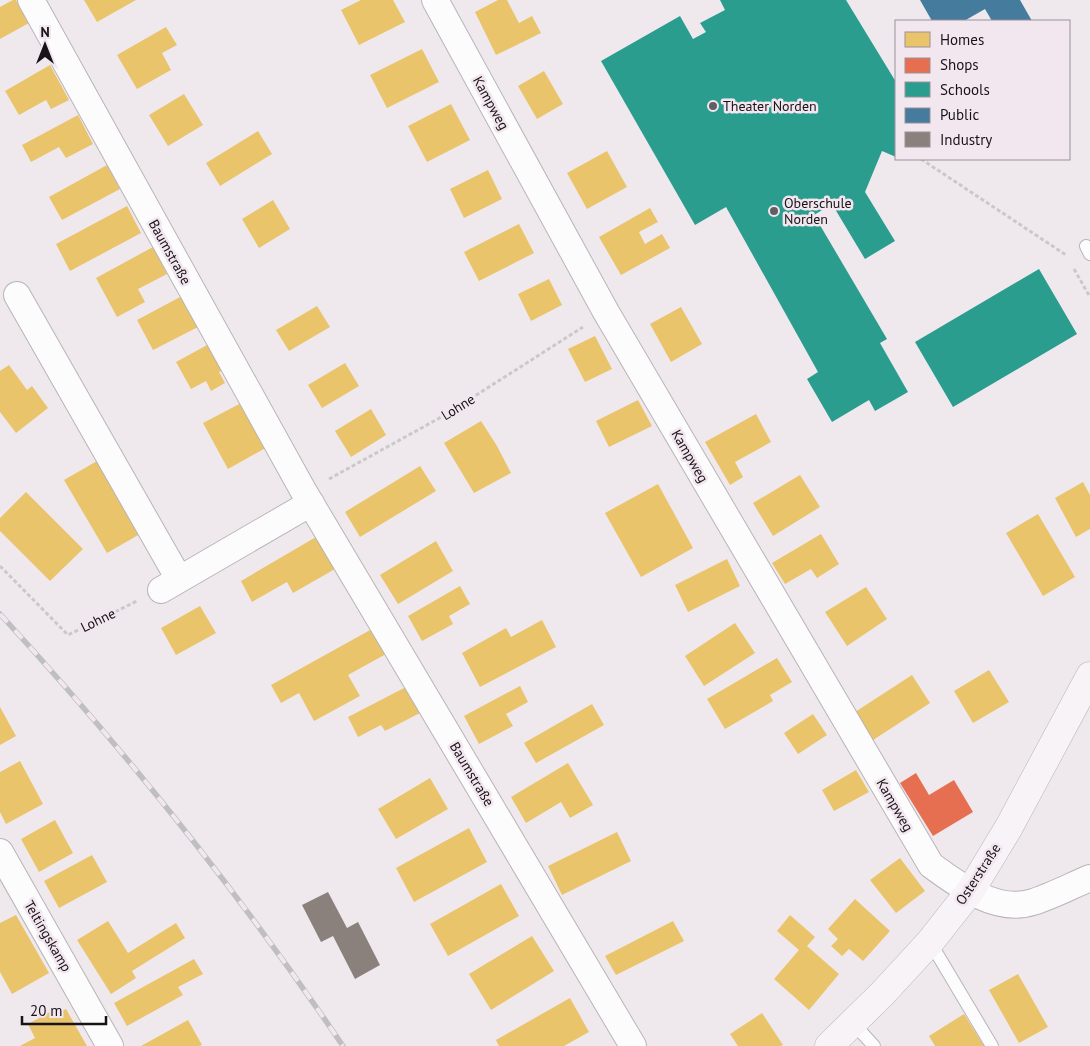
<svg xmlns="http://www.w3.org/2000/svg" width="1090" height="1046" viewBox="0 0 1090 1046" font-family="'PT Sans',sans-serif">
<rect width="100%" height="100%" fill="#efe9ee"/>
<path fill="#e9c46a" d="M13,0H16L29,23L0,39V7Z
M84,0H136L97,22Z
M361,0H393L405,22L359,45L341,10Z
M498,0H507L519,23L532,16L541,33L496,55L475,12Z
M166,27L177,45L162,53L171,70L137,89L117,55Z
M422,49L439,82L387,108L370,75Z
M50,65L69,100L51,109L46,100L19,115L5,91Z
M544,71L563,104L537,119L518,86Z
M184,94L203,125L168,146L149,115Z
M451,104L470,140L427,162L408,126Z
M78,115L93,144L66,158L59,147L31,162L22,145Z
M258,131L272,154L220,186L206,163Z
M607,151L627,187L587,209L567,173Z
M107,165L120,189L62,220L49,197Z
M488,170L502,199L464,218L450,189Z
M273,200L290,229L259,248L242,219Z
M127,206L141,233L70,271L56,244Z
M650,208L658,222L639,232L645,244L662,234L670,248L621,275L599,237Z
M519,224L534,253L479,281L464,252Z
M153,247L167,274L138,289L145,302L117,317L96,278Z
M549,279L562,305L531,321L518,294Z
M182,296L198,327L153,350L137,320Z
M317,306L330,327L289,351L276,330Z
M681,307L702,344L671,362L650,324Z
M595,336L612,369L585,382L568,349Z
M209,344L223,370L219,372L225,383L211,391L206,381L191,389L176,362Z
M345,363L359,386L322,408L308,385Z
M9,365L27,390L32,386L48,408L16,433L0,412V371Z
M638,400L652,426L609,447L596,421Z
M245,401L269,446L228,469L203,423Z
M371,409L386,435L351,457L335,431Z
M756,414L771,442L735,462L743,477L730,485L705,442Z
M481,421L497,446L511,473L474,493L444,443Z
M104,457L147,530L107,553L64,480Z
M420,466L436,491L360,537L345,512Z
M800,475L820,507L773,536L753,503Z
M1083,482L1090,495V529L1076,537L1055,498Z
M658,484L693,548L641,577L605,513Z
M26,492L83,549L50,581L0,531V518Z
M1038,514L1075,577L1043,596L1006,533Z
M821,534L839,564L817,578L811,569L785,584L772,563Z
M316,537L335,569L293,593L287,582L252,602L241,581Z
M436,541L453,571L398,604L380,575Z
M727,559L740,586L688,612L675,585Z
M460,586L470,604L449,616L453,624L422,641L408,616Z
M866,587L887,619L847,646L825,612Z
M200,606L216,633L176,655L161,628Z
M542,620L556,647L480,687L462,653L506,628L511,637Z
M735,623L755,653L704,686L685,656Z
M372,629L386,654L348,675L360,696L314,721L299,693L281,703L271,685Z
M777,658L792,682L770,695L773,701L725,729L707,699Z
M989,670L1009,702L973,723L954,691Z
M912,675L930,703L870,742L852,714Z
M520,686L528,702L506,714L513,726L479,744L464,716Z
M406,687L420,713L385,731L381,725L358,737L348,717Z
M592,704L604,725L536,763L524,743Z
M0,707L16,736L0,745Z
M813,714L827,735L798,754L784,733Z
M20,761L43,804L6,824L0,812V772Z
M568,763L593,805L570,818L561,802L526,823L511,797Z
M856,770L869,792L834,811L822,790Z
M430,778L448,809L396,839L378,809Z
M55,820L73,853L39,872L21,839Z
M469,828L487,862L414,902L396,868Z
M617,832L631,861L562,895L548,866Z
M92,855L107,882L59,908L44,881Z
M900,858L925,891L896,913L870,880Z
M501,884L519,916L448,956L430,924Z
M855,899L890,931L863,961L849,949L842,956L831,946L838,939L828,929Z
M16,915L49,973L12,994L0,972V923Z
M790,915L815,937L807,946L839,974L809,1010L774,979L799,950L777,931Z
M108,921L128,953L176,923L185,938L132,971L136,978L111,994L77,940Z
M673,921L684,941L616,975L605,956Z
M532,936L554,971L491,1010L469,974Z
M194,959L203,974L178,987L183,995L127,1026L114,1003Z
M1018,974L1048,1027L1019,1043L989,990Z
M570,998L589,1032L564,1046H499L496,1040Z
M59,1007L61,1011L66,1009L87,1046H20L35,1038L28,1024Z
M762,1013L783,1045L780,1046H738L730,1034Z
M964,1014L984,1046H935L929,1036Z
M188,1020L202,1045L199,1046H141Z"/>
<path fill="#e76f51" d="M916,773L929,795L954,780L973,812L933,836L900,783Z"/>
<path fill="#2a9d8f" d="M720,0H846L896,82V157L882,151L865,192L895,241L865,259L832,204L814,215L887,339L880,343L908,392L875,411L869,400L832,422L807,379L818,372L726,207L695,225L601,61L680,16L693,39L706,32L700,23L725,10Z
M1039,269L1077,334L953,407L915,342Z"/>
<path fill="#457b9d" d="M920,0H1020L1032,21H992L985,9L964,21H932Z"/>
<path fill="#8a817c" d="M328,892L347,928L358,922L380,965L355,979L333,936L321,942L302,905Z"/>
<g fill="none" stroke-linecap="round" stroke-linejoin="round">
<defs>
<path id="lane" d="M1086,246L1090,254
M930,942L992,1046
M853,1023L874,1046"/>
<path id="street" d="M31,0L304,492L633,1046
M435,0L606,312L931,865C958,885 997,914 1033,902C1052,896 1071,886 1090,878
M17,295L179,579
M161,590L311,503
M0,852L110,1046"/>
<path id="secondary" d="M829,1046L882,994L930,942L971,890L1009,827L1090,676"/>
</defs>
<use href="#lane" stroke="#b8b4b7" stroke-width="14"/>
<use href="#street" stroke="#b8b4b7" stroke-width="28"/>
<use href="#secondary" stroke="#b8b4b7" stroke-width="29"/>
<path stroke="#cbc8ca" stroke-width="3" stroke-dasharray="4 2.5" stroke-linecap="butt" d="M921,159L1066,255
M1074,269L1090,297
M329,479L445,415L583,327
M0,566L68,635L137,601"/>
<use href="#lane" stroke="#fdfcfc" stroke-width="12"/>
<use href="#street" stroke="#fdfcfc" stroke-width="26"/>
<use href="#secondary" stroke="#f8f3f6" stroke-width="28"/>
<defs>
<path id="rail" d="M0,614C124,749 240,894 343,1046"/>
</defs>
<use href="#rail" stroke="#c0bfc0" stroke-width="5.5"/>
<use href="#rail" stroke="#f2e6ef" stroke-width="4" stroke-dasharray="11" stroke-linecap="butt"/>
</g>
<g fill="#635e62" stroke="#f2e6ef" stroke-width="2">
<circle cx="713" cy="106" r="5"/>
<circle cx="774" cy="211" r="5"/>
</g>
<g text-anchor="middle" stroke-width="5" stroke-linejoin="round" paint-order="stroke">
<g font-size="14" fill="#171316" stroke="#f2e6ef">
<text transform="translate(491 103) rotate(61)" y="5">Kampweg</text>
<text transform="translate(170 252) rotate(61)" y="5">Baumstraße</text>
<text transform="translate(458 407) rotate(-32)" y="5">Lohne</text>
<text transform="translate(690 456) rotate(60)" y="5">Kampweg</text>
<text transform="translate(98 620) rotate(-26)" y="5">Lohne</text>
<text transform="translate(472 774) rotate(59)" y="5">Baumstraße</text>
<text transform="translate(895 805) rotate(60)" y="5">Kampweg</text>
<text transform="translate(978 874) rotate(-57)" y="5">Osterstraße</text>
<text transform="translate(48 936) rotate(60)" y="5">Teltingskamp</text>
</g>
<g font-size="14" fill="#171316" stroke="#f2e6ef" text-anchor="start">
<text x="723" y="111">Theater Norden</text>
<text x="784" y="208">Oberschule<tspan x="784" dy="16">Norden</tspan></text>
</g>
</g>
<rect x="895" y="20" width="175" height="140" fill="#f2e6ef" stroke="#9a9298"/>
<rect x="905" y="32" width="25" height="15" fill="#e9c46a" stroke="#9a9298"/>
<text x="940" y="45" font-size="15" fill="#171316">Homes</text>
<rect x="905" y="58" width="25" height="15" fill="#e76f51" stroke="#9a9298"/>
<text x="940" y="70" font-size="15" fill="#171316">Shops</text>
<rect x="905" y="82" width="25" height="15" fill="#2a9d8f" stroke="#9a9298"/>
<text x="940" y="95" font-size="15" fill="#171316">Schools</text>
<rect x="905" y="108" width="25" height="15" fill="#457b9d" stroke="#9a9298"/>
<text x="940" y="120" font-size="15" fill="#171316">Public</text>
<rect x="905" y="132" width="25" height="15" fill="#8a817c" stroke="#9a9298"/>
<text x="940" y="145" font-size="15" fill="#171316">Industry</text>
<g transform="translate(45 45)" stroke="#f2e6ef" stroke-width="4" paint-order="stroke">
<path d="M0-4L9 19L0 12L-9 19Z" fill="#171316"/>
<text y="-8" font-size="14" font-weight="bold" text-anchor="middle" fill="#171316">N</text>
</g>
<path d="M22 1016v8h84v-8" fill="none" stroke="#171316" stroke-width="2.5"/>
<text x="30" y="1016" font-size="15" fill="#171316" stroke="#f2e6ef" stroke-width="4" paint-order="stroke">20 m</text>
</svg>
